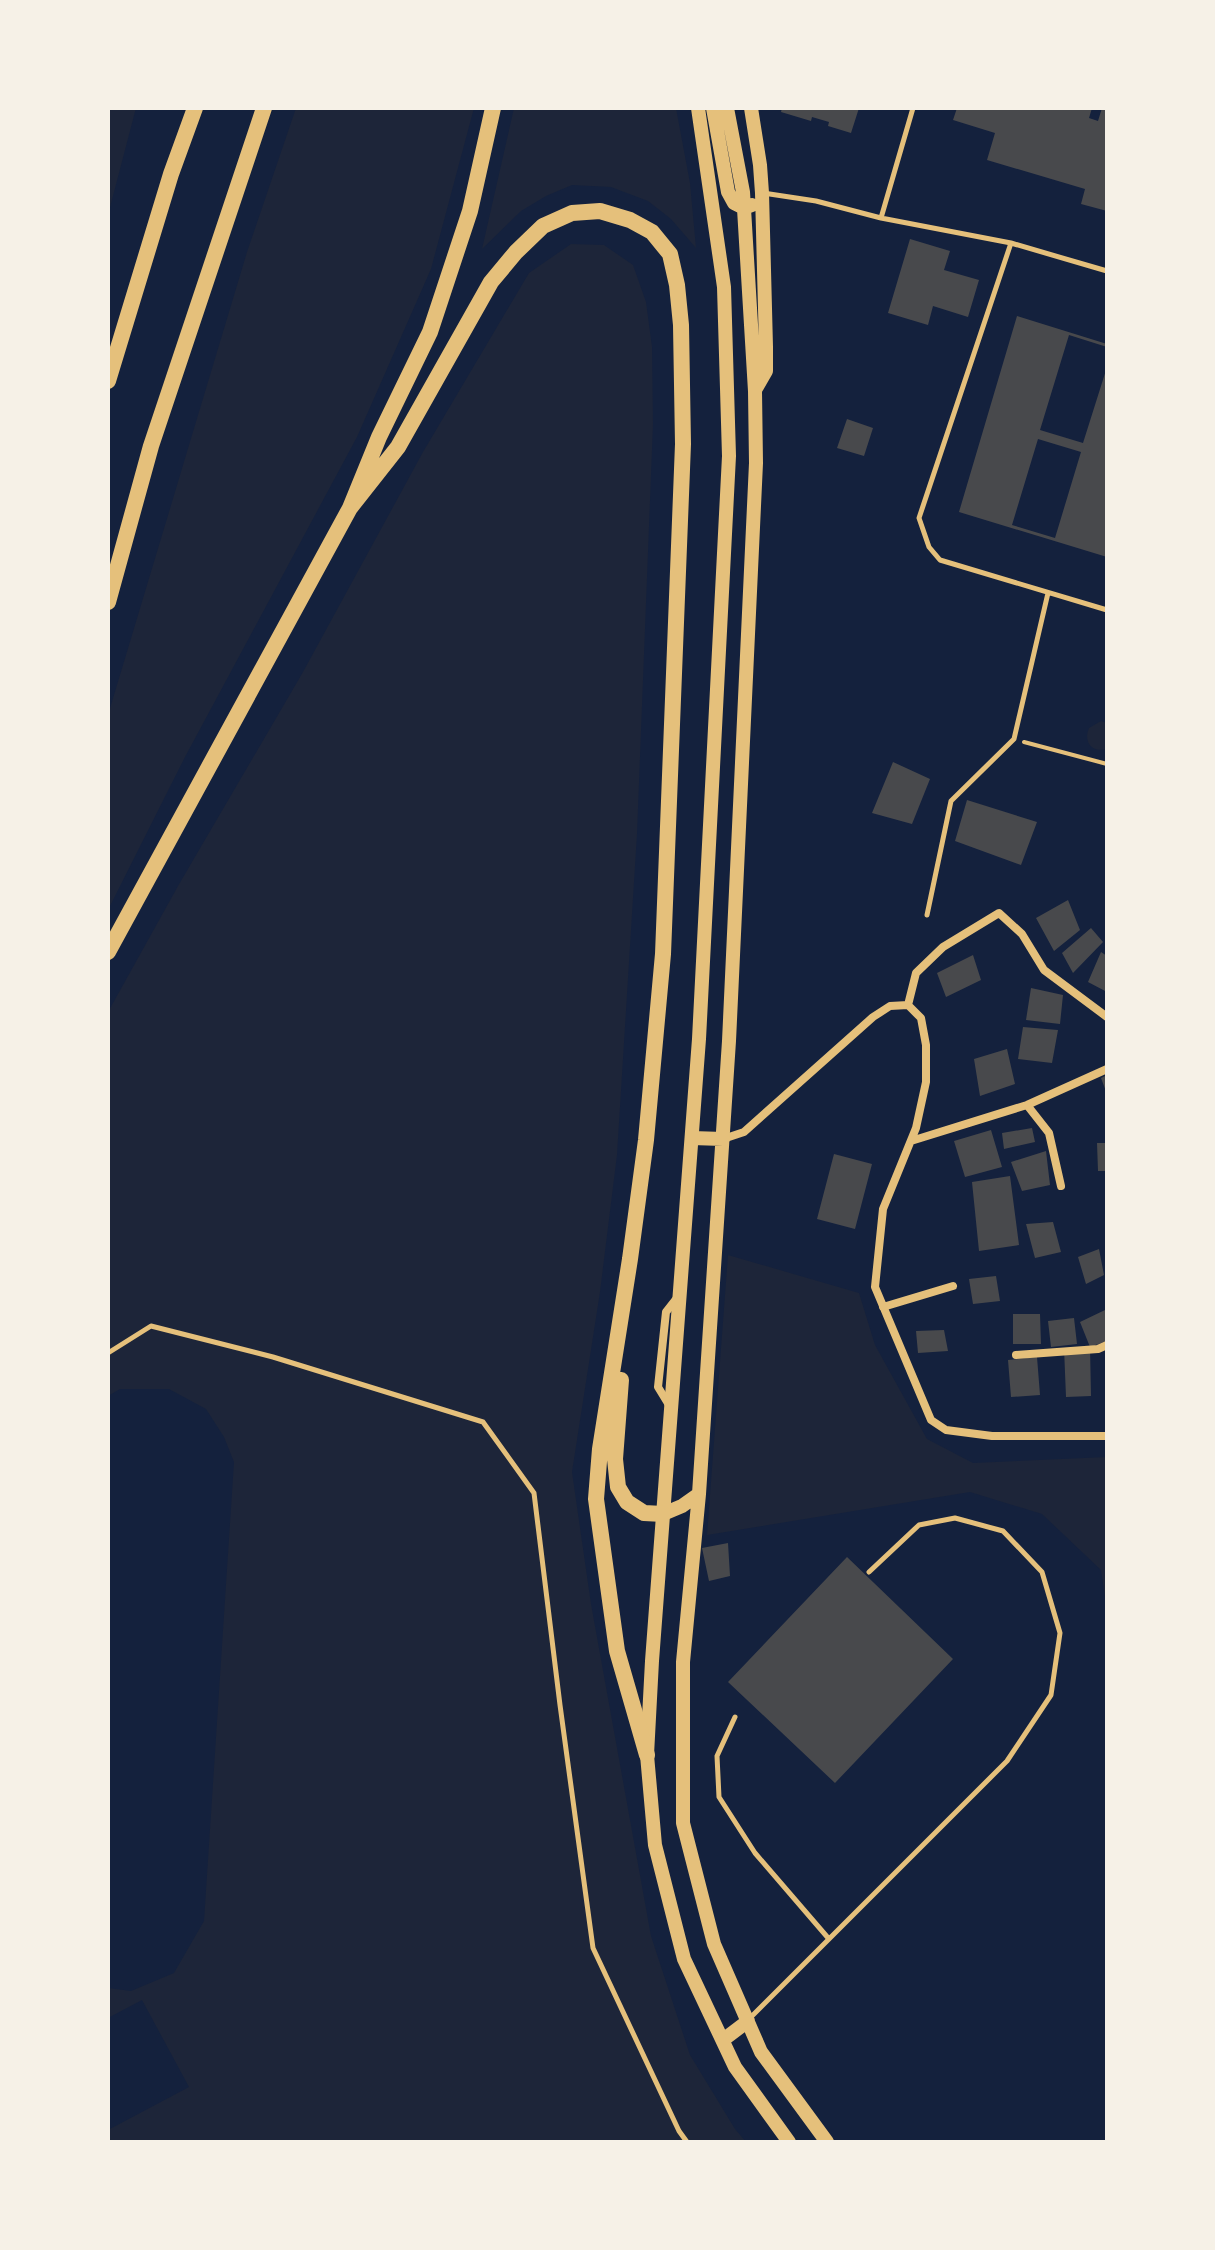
<svg xmlns="http://www.w3.org/2000/svg" width="1215" height="2250" viewBox="0 0 1215 2250" font-family="'Archivo Narrow',sans-serif">
<rect width="100%" height="100%" fill="#14213d"/>
<path fill="#1d2539" d="M108,108H136L108,215Z
M296,108H474L431,269L357,437L185,757L108,910V715L247,252Z
M514,108H676L690,183L696,248L671,219L648,201L611,187L572,185L546,196L521,211L482,249Z
M571,244L604,245L633,265L646,302L652,347L653,424L637,834L617,1155L600,1292L572,1472L591,1604L651,1936L690,2055L735,2129L746,2142H108V2130L189,2087L142,2000L108,2018V1988L131,1991L174,1973L204,1921L234,1462L224,1437L206,1409L169,1389H120L108,1396V1012L178,886L303,672L423,452L529,273Z
M1101,721L1107,723V749C1092,753 1083,742 1089,728Z
M728,1255L859,1293L875,1345L927,1439L973,1463L1107,1457V1611L1101,1570L1042,1514L970,1492L707,1535Z"/>
<path fill="#48494c" fill-rule="evenodd" d="M782,108H859L851,133L828,126L829,122L812,117L811,121L781,112Z
M957,108H1092L1089,118L1098,121L1102,108H1107V211L1081,204L1085,189L987,160L995,133L953,120Z
M910,239L950,251L944,270L979,280L968,317L933,306L928,325L888,313Z
M1017,316L1107,344V347L1069,335L1040,430L1083,443L1107,367V557L959,512ZM1038,439L1081,452L1055,538L1012,525Z
M847,419L873,428L864,456L837,448Z
M893,762L930,779L912,824L872,813Z
M967,800L1037,822L1021,865L955,841Z
M1068,900L1080,930L1054,951L1036,918Z
M1091,928L1103,942L1073,973L1062,953Z
M1101,952L1107,956V992L1088,982Z
M973,955L981,980L946,997L937,973Z
M1031,988L1063,995L1060,1024L1026,1020Z
M1023,1027L1058,1030L1052,1063L1018,1059Z
M1007,1049L1015,1084L980,1096L974,1059Z
M1107,1075V1094L1101,1078Z
M1032,1128L1035,1142L1004,1149L1002,1133Z
M991,1130L1002,1167L965,1177L954,1141Z
M1097,1143H1107V1171H1098Z
M1046,1151L1050,1185L1022,1191L1011,1162Z
M834,1154L872,1164L855,1229L817,1219Z
M1010,1176L1019,1245L979,1251L972,1182Z
M1053,1222L1061,1252L1035,1258L1026,1224Z
M1099,1249L1104,1275L1086,1284L1078,1257Z
M996,1276L1000,1301L973,1304L969,1279Z
M1105,1310L1107,1315V1341L1090,1347L1091,1396L1066,1397L1064,1348L1090,1347L1080,1322Z
M1013,1314H1040L1041,1344H1013Z
M1074,1318L1077,1344L1051,1347L1048,1321Z
M944,1330L948,1351L918,1353L916,1331Z
M1037,1357L1040,1395L1011,1397L1008,1360Z
M728,1543L730,1576L709,1581L702,1548Z
M847,1557L953,1659L835,1783L728,1682Z"/>
<g fill="none" stroke-linecap="round" stroke-linejoin="round">
<path stroke="#e5c07b" stroke-width="4" d="M1024,742L1107,764"/>
<path stroke="#e5c07b" stroke-width="5" d="M763,193L816,201L881,218L913,108
M881,218L1011,243L1107,271
M1011,243L919,518L929,547L940,560L1107,610
M927,915L951,801L1014,739L1048,593
M108,1353L151,1326L273,1357L483,1422L534,1493L560,1705L593,1948L679,2131L687,2142
M735,1717L717,1756L719,1797L755,1853L829,1939
M748,2020L1007,1761L1051,1695L1060,1633L1042,1572L1003,1531L955,1518L919,1525L869,1572"/>
<path stroke="#e5c07b" stroke-width="8" d="M908,1005L916,973L943,947L999,913L1022,934L1044,970L1107,1017
M1027,1105L1049,1133L1061,1186
M723,1139L744,1132L873,1017L890,1006L908,1005L921,1018L926,1045V1082L916,1128L883,1209L875,1287L931,1420L946,1430L992,1436H1107
M911,1141L1027,1105L1107,1069
M883,1307L953,1286
M1016,1355L1098,1349L1107,1345
M669,1405L658,1387L666,1312L677,1298"/>
<path stroke="#e5c07b" stroke-width="14" d="M698,108L724,287L729,456L699,1039L652,1661L647,1755L655,1845L684,1959L735,2067L789,2142
M713,108L728,192L734,203L744,208L752,205
M727,108L743,192L755,391L756,463L729,1041L699,1494L683,1662V1823L714,1944L761,2052L827,2142
M751,108L760,165L762,193L766,347V371L755,390
M692,1138L723,1139
M663,1514L682,1506L699,1494
M723,2040L748,2021"/>
<path stroke="#e5c07b" stroke-width="16" d="M108,381L171,174L195,108
M350,508L398,447L491,282L516,252L543,226L572,213L600,211L630,220L652,232L670,254L677,285L681,325L683,444L663,954L646,1140L630,1259L600,1449L596,1499L617,1651L647,1755
M108,602L151,446L264,108
M108,952L350,508L379,437L430,332L470,211L493,108
M621,1380L615,1459L618,1487L627,1502L644,1513L663,1514"/>
</g>
<rect width="1215" height="2250" fill="none" stroke="#f6f1e7" stroke-width="220"/>
</svg>
